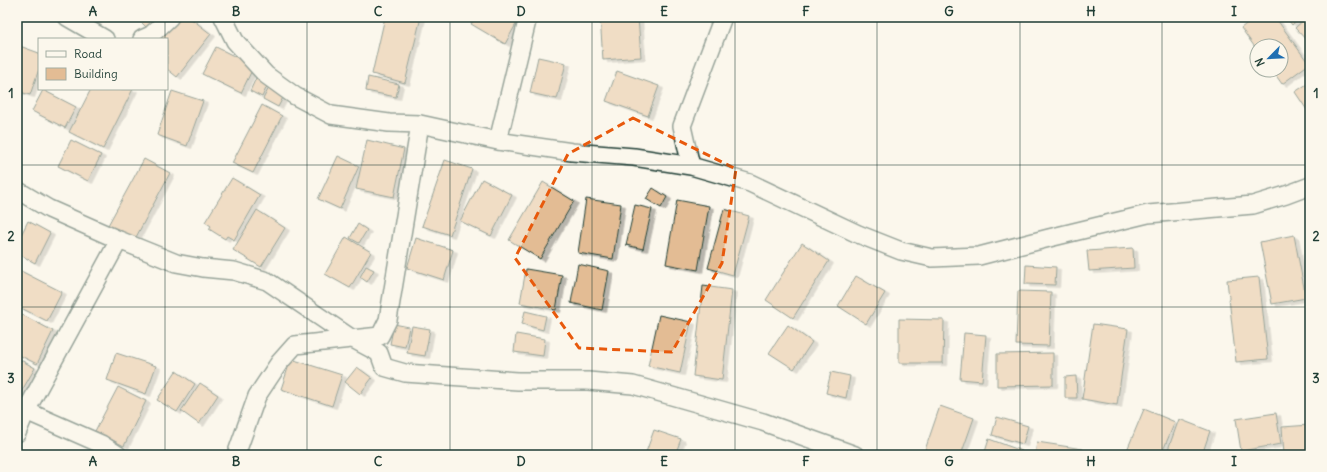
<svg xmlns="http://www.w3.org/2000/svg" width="1327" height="472" viewBox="0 0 1327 472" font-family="Delius,sans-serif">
<defs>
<filter id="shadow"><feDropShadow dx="4.5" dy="2.5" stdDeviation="0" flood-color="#0004"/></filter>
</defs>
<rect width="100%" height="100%" fill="#fbf7ec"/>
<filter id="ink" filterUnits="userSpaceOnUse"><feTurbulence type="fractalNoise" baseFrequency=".025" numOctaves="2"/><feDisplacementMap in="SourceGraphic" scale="8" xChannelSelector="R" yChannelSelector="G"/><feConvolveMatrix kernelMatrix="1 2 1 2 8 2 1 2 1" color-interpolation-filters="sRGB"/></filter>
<g filter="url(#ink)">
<path fill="#e3bc94" stroke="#1f3d34" filter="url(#shadow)" d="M76,17H100L90,29Z
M136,17H159L148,29Z
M177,17H189L211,34L177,77L167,69V39H160Z
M385,17H421L405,83L372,74Z
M476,17H520L505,44L471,24Z
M600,17H638L641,57L603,60Z
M1255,17H1275L1309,64L1282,84L1272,70H1281V46H1257V50L1241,28Z
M1286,17H1301L1292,25Z
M1307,17H1310V44L1295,28Z
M17,45L39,53V69L30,95L17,91Z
M216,47L254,66L241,93L202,74Z
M538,57L566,63L557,99L530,93Z
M617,71L659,86L648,116L606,101Z
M368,77L399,84L396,97L366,91Z
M256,78L268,84L262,97L250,91Z
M1310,82V112L1309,113L1295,92Z
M271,84L286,92L278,107L263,99Z
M91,89H133L103,149L69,132Z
M43,90L76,107L65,128L32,111Z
M172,91L203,101L187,146L157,135Z
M262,105L282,116L253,173L232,163Z
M71,140L101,155L88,181L58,166Z
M367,140L404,149L394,197L356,189Z
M338,156L359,166L340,209L318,199Z
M144,159L170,173L134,241L107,227Z
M445,160L472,169L450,235L422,226Z
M232,178L260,195L234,240L227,236L225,239L209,229L211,226L205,222Z
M482,179L512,195L491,236L460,221Z
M543,182L574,201L540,259L509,240Z
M653,188L667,197L661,208L646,199Z
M586,199L621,204L613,259L578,253Z
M677,200L709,206L698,270L666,264Z
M635,205L652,209L643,249L626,245Z
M724,209L749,216L733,275L708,268Z
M257,210L285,228L261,267L233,250Z
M28,221L50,233L35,263L17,253V243Z
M358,224L367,230L359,243L350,238Z
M1294,235L1306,298L1272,304L1260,242Z
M346,237L371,252L350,288L325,274Z
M416,238L453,250L444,280L407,268Z
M802,243L829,261L793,318L766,300Z
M1133,248L1134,268L1089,271L1087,251Z
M578,264L609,271L602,310L571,303Z
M1026,265L1056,267L1055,285L1025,284Z
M366,266L374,270L367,282L360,277Z
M17,269L62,292L47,321L17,306Z
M526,269L562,275L556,310L520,303Z
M856,276L885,293L866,324L838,306Z
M1259,277L1268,359L1236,362L1227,280Z
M703,286L732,290L722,380L693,376Z
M1018,291L1051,292L1049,346L1016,345Z
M525,311L546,316L543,330L522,324Z
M17,312L53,331L37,364L17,354Z
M659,315L691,322L680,373L648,366Z
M899,319L944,320L943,363H899Z
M394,324L409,327L405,347L390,344Z
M1093,324L1128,329L1117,405L1082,399Z
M788,325L812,342L794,369L769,353Z
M412,326L430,329L425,356L407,353Z
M964,333L986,335L982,381L960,379Z
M516,334L545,339L543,356L514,352Z
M116,353L156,366L146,394L107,380Z
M1053,353V385L997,386V354Z
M17,358L35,368L17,399Z
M291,359L342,375L332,406L281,389Z
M357,367L372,378L360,394L345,382Z
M176,371L195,384L177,412L157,400Z
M831,372L850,376L846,398L826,393Z
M1076,376L1077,398H1065V377Z
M200,383L218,395L199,424L181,411Z
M118,387L146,401L124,446L95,431Z
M940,406L974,418L961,455H939L925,450Z
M1144,409L1175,422L1161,455H1125Z
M1276,413L1281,444L1241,451L1236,419Z
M997,417L1028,426L1023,444L992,435Z
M1179,419L1210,431L1202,455H1166Z
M1310,425V455H1284L1282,427Z
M654,430L681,439L675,455H645Z
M989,439L1022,451L1020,455H984Z
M1037,442L1083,449L1082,455H1035Z
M39,449L50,455H36Z
M307,451L314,455H305Z"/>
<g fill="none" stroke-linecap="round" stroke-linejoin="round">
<defs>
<path id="minor" d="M67,17L105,39
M223,17L235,41L266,75L295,96L331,115L389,123L420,124L498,141L572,152L634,157L691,166L750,183L858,234L901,251L932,258L979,256L1049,238L1148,214L1253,205L1286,195L1310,186
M142,39L151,35L170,17
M498,141L528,17
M691,166L682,126L723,17
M17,190L49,209L119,240L176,263L203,268L234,271L267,281L351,338L379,353L384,367L405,373L518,381H588L633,385L763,422L855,455
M17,407L101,444L118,455
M17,433L26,411L119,240
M236,455L257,396L279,363L295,345L380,336L388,320L420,124"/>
</defs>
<use href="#minor" stroke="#1f3d34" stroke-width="20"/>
<use href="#minor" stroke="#fbf7ec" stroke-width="17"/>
</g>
</g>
<path d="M0 0H1327V472H0ZM633,118L736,169L722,263L672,352L579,348L515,258L568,154Z" fill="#fbf7ec" fill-opacity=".55" fill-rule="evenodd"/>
<path fill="none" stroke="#e8590c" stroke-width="3" stroke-dasharray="8 5" stroke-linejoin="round" d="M633,118L736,169L722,263L672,352L579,348L515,258L568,154Z"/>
<path fill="none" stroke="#1f3d34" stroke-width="1" stroke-opacity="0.55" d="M165,17V39M307,17V455M450,17V455M592,17V455M735,17V455M877,17V455M1020,17V455M1162,17V455M165,89V455M17,165H1310M17,307H1310"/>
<rect width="1327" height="472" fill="none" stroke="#fbf7ec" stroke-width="44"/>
<rect x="38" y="38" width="130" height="52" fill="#fbf7ec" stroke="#a3ada2"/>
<rect x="46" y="51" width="20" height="6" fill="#fbf7ec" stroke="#a3ada2"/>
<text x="74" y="58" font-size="12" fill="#1f3d34">Road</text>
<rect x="46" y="68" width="20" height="12" fill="#e3bc94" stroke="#a3ada2"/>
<text x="74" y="78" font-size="12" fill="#1f3d34">Building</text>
<g transform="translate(1269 58) rotate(246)"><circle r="19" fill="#fbf7ec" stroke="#a3ada2"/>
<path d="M0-3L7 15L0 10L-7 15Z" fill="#1f6fb2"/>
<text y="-6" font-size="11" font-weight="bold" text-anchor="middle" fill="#1f3d34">N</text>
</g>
<rect x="22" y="22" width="1283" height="428" fill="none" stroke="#1f3d34" stroke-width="1.5"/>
<g font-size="13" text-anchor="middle" font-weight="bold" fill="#1f3d34">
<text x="93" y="16">A</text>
<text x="236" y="16">B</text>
<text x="378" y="16">C</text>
<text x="521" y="16">D</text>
<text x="664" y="16">E</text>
<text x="806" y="16">F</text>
<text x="949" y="16">G</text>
<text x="1091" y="16">H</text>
<text x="1234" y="16">I</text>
<text x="11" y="98">1</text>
<text x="1316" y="98">1</text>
<text x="11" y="241">2</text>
<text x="1316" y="241">2</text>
<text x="11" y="383">3</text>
<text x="1316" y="383">3</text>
<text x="93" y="466">A</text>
<text x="236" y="466">B</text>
<text x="378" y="466">C</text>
<text x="521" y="466">D</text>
<text x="664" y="466">E</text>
<text x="806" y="466">F</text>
<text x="949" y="466">G</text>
<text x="1091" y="466">H</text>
<text x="1234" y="466">I</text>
</g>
</svg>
